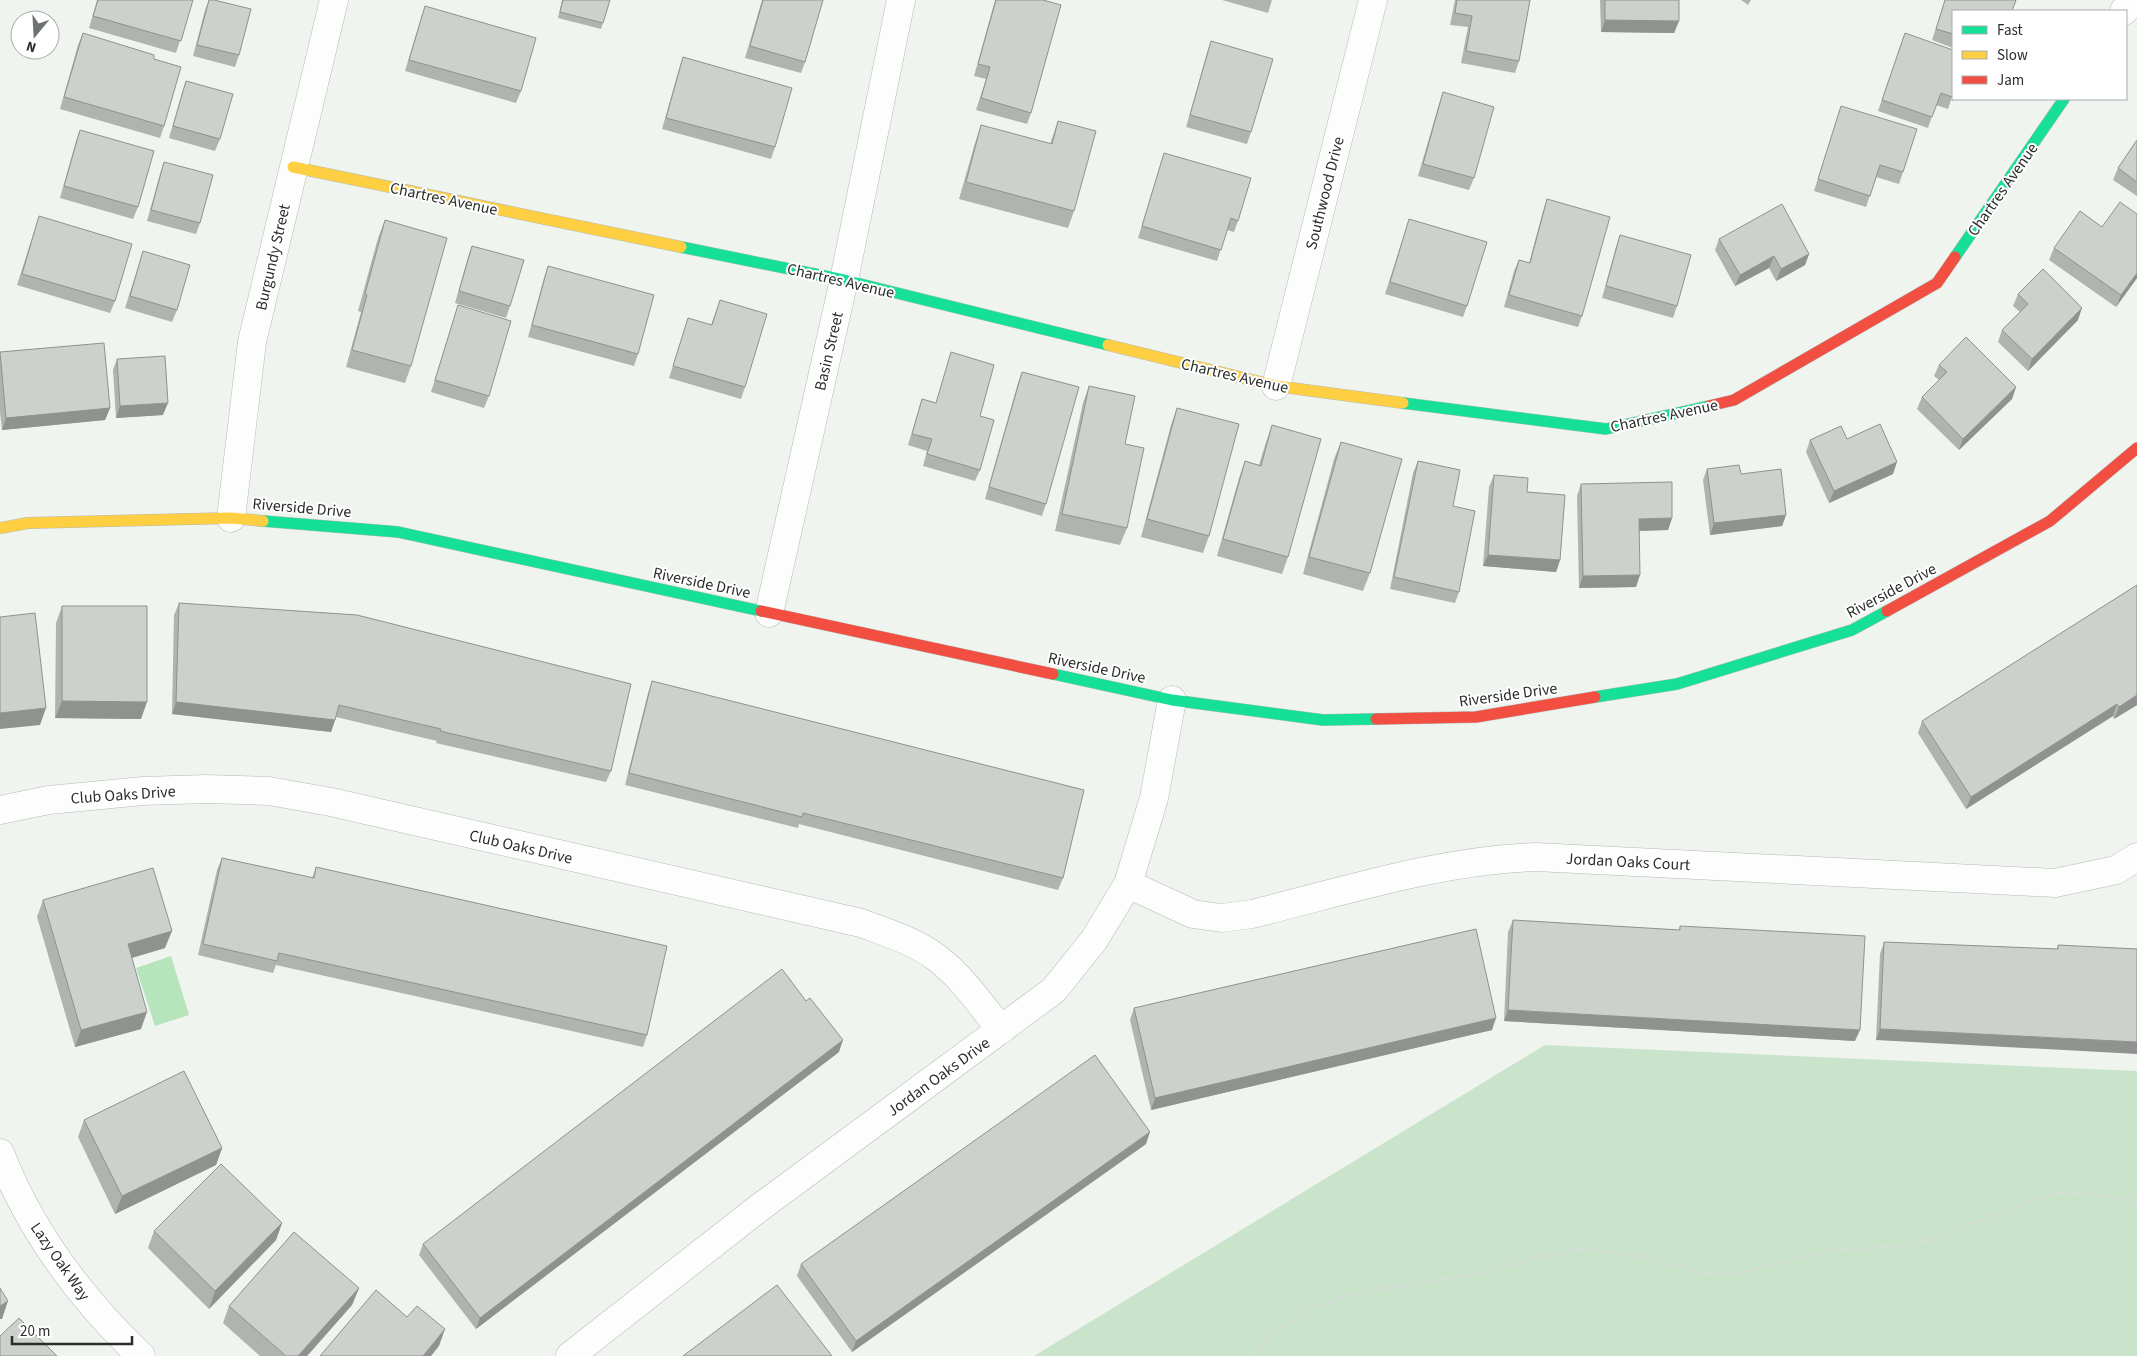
<svg xmlns="http://www.w3.org/2000/svg" width="2137" height="1356" viewBox="0 0 2137 1356" font-family="'Source Sans 3',sans-serif">
<rect width="100%" height="100%" fill="#eff4ef"/>
<path fill="#cae4cc" d="M1545,1045L2137,1071V1356H1034Z"/>
<path fill="#b7e5bb" d="M171,956L189,1015L155,1026L136,968Z"/>
<g fill="none" stroke-linecap="round" stroke-linejoin="round">
<defs>
<path id="street" d="M2124,11L2132,0
M1276,386L1373,0
M231,518L252,342L334,0
M769,613L844,280L901,0
M0,810L49,800L143,791L206,789L269,791L331,802L861,923C887,933 915,941 937,958C963,978 981,1005 1001,1030
M1128,884L1193,914L1222,918L1252,914C1345,891 1440,860 1536,857L2055,883L2116,870L2137,857
M0,1153C30,1230 81,1299 141,1356
M570,1356L759,1208L1054,990L1094,940L1128,884L1154,798L1172,700"/>
<path id="fast" d="M681,247L844,280L1108,345
M1955,257L2064,99
M1403,403L1606,429L1709,406
M263,521L398,532L761,611
M1053,674L1172,700L1323,720L1376,719
M1595,697L1677,684L1852,630L1887,611"/>
<path id="slow" d="M293,167L681,247
M1108,345L1276,386L1403,403
M0,528L28,523L231,518L263,521"/>
<path id="jam" d="M1709,406L1734,400L1937,283L1955,257
M761,611L1053,674
M1887,611L2050,521L2137,448
M1376,719L1476,717L1595,697"/>
</defs>
<use href="#street" stroke="#b5bab6" stroke-width="29"/>
<use href="#fast" stroke="#b5bab6" stroke-width="12"/>
<use href="#slow" stroke="#b5bab6" stroke-width="12"/>
<use href="#jam" stroke="#b5bab6" stroke-width="12"/>
<path stroke="#dbdddb" stroke-width="3" stroke-dasharray="2.5 2.5" stroke-linecap="butt" d="M1250,1356L1272,1336L1316,1306L1371,1290L1481,1273L1547,1255L1583,1249L1630,1254L1704,1273L1730,1275L1828,1251L1897,1246L1928,1240L2042,1197L2066,1192L2137,1201"/>
<use href="#street" stroke="#fdfdfd" stroke-width="28"/>
<use href="#fast" stroke="#16e098" stroke-width="11"/>
<use href="#slow" stroke="#ffcf43" stroke-width="11"/>
<use href="#jam" stroke="#f24e42" stroke-width="11"/>
</g>
<path fill="#afb4af" d="M97,0H193L176,53L89,28Z
M209,0L239,55L235,67L193,56L205,10Z
M562,0H610L601,29L558,18Z
M762,0H823L805,62L801,73L745,58Z
M995,0H1043L1031,113L1027,124L976,110L986,79L974,76Z
M1222,0H1272L1268,13Z
M1455,0H1530L1519,61L1515,73L1461,63L1468,27L1450,25Z
M1600,0H1679V21L1674,33L1601,32Z
M1741,0H1751L1748,5Z
M1945,0L1953,11V48L1932,40Z
M425,6L521,91L516,103L405,71L421,18Z
M83,33L154,59L164,126L160,138L60,109L78,45Z
M1905,33L1953,94L1948,109L1936,105L1928,128L1878,111Z
M1211,41L1251,132L1247,144L1186,127L1207,53Z
M683,57L775,147L771,159L662,129L679,69Z
M186,81L220,139L215,151L169,138L182,93Z
M1443,92L1474,178L1469,190L1418,176L1439,104Z
M1841,106L1903,172L1899,184L1876,177L1866,207L1814,191Z
M1058,121L1074,211L1068,228L959,199L975,143L981,125L1050,144Z
M80,130L138,207L133,219L60,198L76,141Z
M2137,140V196L2113,180L2118,168Z
M1164,153L1238,221L1234,232L1227,230L1217,261L1138,238Z
M164,162L200,223L196,234L147,221L160,174Z
M1547,199L1582,316L1578,327L1504,307L1514,271L1519,260L1529,263L1543,211Z
M39,216L115,301L110,313L17,285Z
M1409,219L1467,306L1463,317L1385,294Z
M385,220L411,366L405,383L346,367L361,312L358,311L378,238Z
M1620,235L1677,306L1673,318L1602,298L1616,247Z
M1719,239L1809,254L1805,265L1776,281L1769,268L1735,286L1715,250Z
M472,246L510,306L506,318L455,303L468,257Z
M2054,248L2137,278L2116,307L2049,260Z
M143,251L177,310L172,322L125,308Z
M548,266L638,354L634,366L528,337L544,278Z
M2018,294L2078,320L2028,371L1998,342L2002,330L2020,312L2013,306Z
M720,300L745,387L741,399L669,378L688,318L711,325Z
M458,305L489,396L484,408L431,392Z
M0,352L110,408L105,420L2,430L0,412Z
M951,352L980,416V470L975,481L923,466L927,451L908,445L922,399L936,403Z
M117,359L163,415L116,418L113,370Z
M1939,365L2016,387L2012,399L1959,450L1917,409L1922,397L1939,380L1934,376Z
M1022,372L1046,504L1042,516L985,499L1018,383Z
M1089,386L1125,444L1127,528L1120,545L1055,531L1083,403Z
M1177,408L1209,536L1203,553L1141,537L1171,425Z
M1272,425L1288,557L1282,574L1217,556L1239,478L1245,461L1259,465L1266,442Z
M1847,439L1893,474L1829,503L1806,452L1810,440Z
M1341,442L1370,573L1363,591L1303,574L1334,459Z
M1418,461L1453,506L1459,592L1455,603L1390,589L1413,473Z
M1707,469L1786,515L1782,526L1710,535L1703,480Z
M1494,475L1527,492L1560,560L1556,572L1483,566L1489,487Z
M1581,484L1672,518L1668,530L1639,531L1636,587L1579,588L1577,496Z
M2137,585V705L2114,719L2113,716L1966,809L1918,733L1922,721Z
M179,603L611,771L606,782L436,743L437,741L336,717L331,732L172,714L174,615Z
M62,606L141,719L55,718L56,623Z
M652,681L1063,878L1058,890L799,824L798,828L625,785L648,693Z
M222,858L312,878L316,867L647,1035L643,1047L276,965L273,973L198,955L217,870Z
M43,900L165,948L132,958L141,1029L75,1047L37,917Z
M1513,920L1679,930L1680,926L1855,1041L1504,1021L1508,932Z
M1884,942L2057,949L2058,945L2137,949L1876,1040L1880,954Z
M1134,1008L1492,1030L1151,1110L1130,1020Z
M839,1052L476,1329L419,1255L423,1244Z
M84,1120L222,1148L216,1165L115,1214L78,1137Z
M1146,1144L852,1352L797,1276L801,1264Z
M282,1223L276,1240L209,1309L148,1248L154,1231Z
M359,1288L352,1305L307,1356H260L223,1323L229,1306Z"/>
<path fill="#8f928f" d="M1605,20L1679,21L1674,33L1601,32Z
M1809,254L1805,265L1776,281L1781,269Z
M1774,256L1769,268L1735,286L1740,275Z
M2137,273V278L2116,307L2121,295Z
M2082,308L2078,320L2028,371L2032,359Z
M2016,387L2012,399L1959,450L1963,439Z
M168,403L163,415L116,418L120,406Z
M110,408L105,420L2,430L6,418Z
M1897,462L1893,474L1829,503L1834,491Z
M1786,515L1782,526L1710,535L1714,523Z
M1672,518L1668,530L1634,531L1639,519Z
M1488,555L1560,560L1556,572L1483,566Z
M1640,575L1636,587L1579,588L1583,576Z
M2137,695V705L2114,719L2119,707Z
M62,701L147,702L141,719L55,718Z
M176,702L335,720L331,732L172,714Z
M2117,704L2113,716L1966,809L1971,797Z
M46,708L40,725L0,729V713Z
M172,931L165,948L121,961L128,944Z
M1508,1010L1860,1030L1855,1041L1504,1021Z
M147,1012L141,1029L75,1047L81,1030Z
M1496,1018L1492,1030L1151,1110L1155,1098Z
M1880,1029L2137,1042V1054L1876,1040Z
M843,1040L839,1052L476,1329L480,1318Z
M1150,1132L1146,1144L852,1352L856,1341Z
M222,1148L216,1165L115,1214L122,1196Z
M282,1223L276,1240L209,1309L215,1291Z
M359,1288L352,1305L307,1356H298Z
M8,1301L2,1319H0V1306Z
M445,1329L439,1346L431,1356H423Z"/>
<path fill="#ccd1cc" stroke="#8f928f" d="M98,0H193L181,41L93,16Z
M209,0H214L251,9L239,55L197,45Z
M563,0H610L603,23L560,12Z
M763,0H823L805,62L750,46Z
M996,0H1043L1061,5L1031,113L981,98L990,67L978,64Z
M1457,0H1530L1519,61L1466,51L1472,16L1455,13Z
M1605,0H1679V21L1605,20Z
M1945,0H2016L2012,11H1953V34L1936,29Z
M425,6L536,38L521,91L409,60Z
M83,33L154,55V59L181,67L164,126L64,97Z
M1905,33L1953,50V94L1952,97L1941,93L1932,117L1882,100Z
M1211,41L1273,59L1251,132L1190,115Z
M683,57L792,88L775,147L666,118Z
M186,81L233,94L220,139L173,126Z
M1443,92L1494,107L1474,178L1423,164Z
M1841,106L1917,129L1903,172L1880,165L1870,196L1818,179Z
M1058,121L1096,131L1074,211L966,182L981,125L1052,144Z
M80,130L154,151L138,207L64,186Z
M2137,140V182L2118,168Z
M1164,153L1251,178L1238,221L1231,218L1221,250L1142,226Z
M164,162L213,175L200,223L151,210Z
M1547,199L1610,217L1582,316L1509,295L1519,260L1530,263Z
M2120,202L2137,214V273L2121,295L2054,248L2080,211L2102,227Z
M1782,204L1809,254L1781,269L1774,256L1740,275L1719,239Z
M39,216L132,244L115,301L22,274Z
M1409,219L1487,242L1467,306L1390,282Z
M385,220L447,238L411,366L352,350L367,295L365,294Z
M1620,235L1691,255L1677,306L1606,286Z
M472,246L524,260L510,306L459,291Z
M143,251L190,265L177,310L130,296Z
M548,266L654,295L638,354L532,325Z
M2043,269L2082,308L2032,359L2002,330L2028,304L2018,294Z
M720,300L767,314L745,387L673,366L688,318L712,325Z
M458,305L511,321L489,396L435,380Z
M1966,337L2016,387L1963,439L1922,397L1947,372L1939,365Z
M104,343L110,408L6,418L0,352Z
M951,352L994,365L980,416L994,420L980,470L927,454L932,439L912,434L922,399L936,403Z
M165,356L168,403L120,406L117,359Z
M1022,372L1079,387L1046,504L989,487Z
M1089,386L1135,396L1125,444L1144,448L1127,528L1062,514Z
M1177,408L1239,424L1209,536L1147,519Z
M1880,424L1897,462L1834,491L1810,440L1841,426L1847,439Z
M1272,425L1321,439L1288,557L1223,539L1245,461L1261,466Z
M1341,442L1402,459L1370,573L1309,557Z
M1418,461L1460,470L1453,506L1475,511L1459,592L1394,577Z
M1739,465L1741,474L1781,469L1786,515L1714,523L1707,469Z
M1494,475L1528,478L1527,492L1565,495L1560,560L1488,555Z
M1672,482V518L1639,519L1640,575L1583,576L1581,484Z
M2137,585V695L2119,707L2117,704L1971,797L1922,721Z
M179,603L357,615L631,684L611,771L440,731L441,729L339,705L335,720L176,702Z
M62,606H147V702L62,701Z
M35,613L46,708L0,713V617Z
M652,681L1084,790L1063,878L803,813L802,817L629,773Z
M222,858L314,878L316,867L667,946L647,1035L279,953L277,961L203,944Z
M153,868L172,931L128,944L147,1012L81,1030L43,900Z
M1513,920L1680,930V926L1865,936L1860,1030L1508,1010Z
M1476,929L1496,1018L1155,1098L1134,1008Z
M1884,942L2058,949V945L2137,949V1042L1880,1029Z
M782,969L806,1001L810,998L843,1040L480,1318L423,1244Z
M1095,1055L1150,1132L856,1341L801,1264Z
M184,1071L222,1148L122,1196L84,1120Z
M221,1164L282,1223L215,1291L154,1231Z
M294,1232L359,1288L298,1356H286L229,1306Z
M777,1285L832,1356H683Z
M0,1288L8,1301L0,1306Z
M376,1290L407,1317L417,1306L445,1329L423,1356H320Z
M19,1318L57,1356H0V1336Z"/>
<g text-anchor="middle" stroke-width="4" stroke-linejoin="round" paint-order="stroke">
<g font-size="16" fill="#2a2e2a" stroke="#fff">
<text transform="translate(2002 189) rotate(-55)" y="6">Chartres Avenue</text>
<text transform="translate(1324 193) rotate(-76)" y="6">Southwood Drive</text>
<text transform="translate(444 198) rotate(12)" y="6">Chartres Avenue</text>
<text transform="translate(272 257) rotate(-77)" y="6">Burgundy Street</text>
<text transform="translate(841 280) rotate(13)" y="6">Chartres Avenue</text>
<text transform="translate(828 351) rotate(-77)" y="6">Basin Street</text>
<text transform="translate(1235 375) rotate(13)" y="6">Chartres Avenue</text>
<text transform="translate(1664 415) rotate(-12)" y="6">Chartres Avenue</text>
<text transform="translate(302 507) rotate(5)" y="6">Riverside Drive</text>
<text transform="translate(702 582) rotate(12)" y="6">Riverside Drive</text>
<text transform="translate(1891 590) rotate(-28)" y="6">Riverside Drive</text>
<text transform="translate(1097 667) rotate(12)" y="6">Riverside Drive</text>
<text transform="translate(1508 694) rotate(-8)" y="6">Riverside Drive</text>
<text transform="translate(123 794) rotate(-4)" y="6">Club Oaks Drive</text>
<text transform="translate(521 846) rotate(13)" y="6">Club Oaks Drive</text>
<text transform="translate(1628 861) rotate(3)" y="6">Jordan Oaks Court</text>
<text transform="translate(938 1076) rotate(-36)" y="6">Jordan Oaks Drive</text>
<text transform="translate(61 1261) rotate(55)" y="6">Lazy Oak Way</text>
</g>
</g>
<rect x="1952" y="10" width="175" height="90" fill="#ffffff" stroke="#aaabaa"/>
<rect x="1962" y="26" width="25" height="8" fill="#16e098" stroke="#aaabaa"/>
<text x="1997" y="35" font-size="15" fill="#2a2e2a">Fast</text>
<rect x="1962" y="51" width="25" height="8" fill="#ffcf43" stroke="#aaabaa"/>
<text x="1997" y="60" font-size="15" fill="#2a2e2a">Slow</text>
<rect x="1962" y="76" width="25" height="8" fill="#f24e42" stroke="#aaabaa"/>
<text x="1997" y="85" font-size="15" fill="#2a2e2a">Jam</text>
<g transform="translate(35 35) rotate(198)"><circle r="24" fill="#ffffff" stroke="#aaabaa"/>
<path d="M0-4L9 19L0 12L-9 19Z" fill="#6f736f"/>
<text y="-8" font-size="14" font-weight="bold" text-anchor="middle" fill="#2a2e2a">N</text>
</g>
<path d="M12 1336v8h120v-8" fill="none" stroke="#2a2e2a" stroke-width="2.5"/>
<text x="20" y="1336" font-size="15" fill="#2a2e2a" stroke="#ffffff" stroke-width="4" paint-order="stroke">20 m</text>
</svg>
